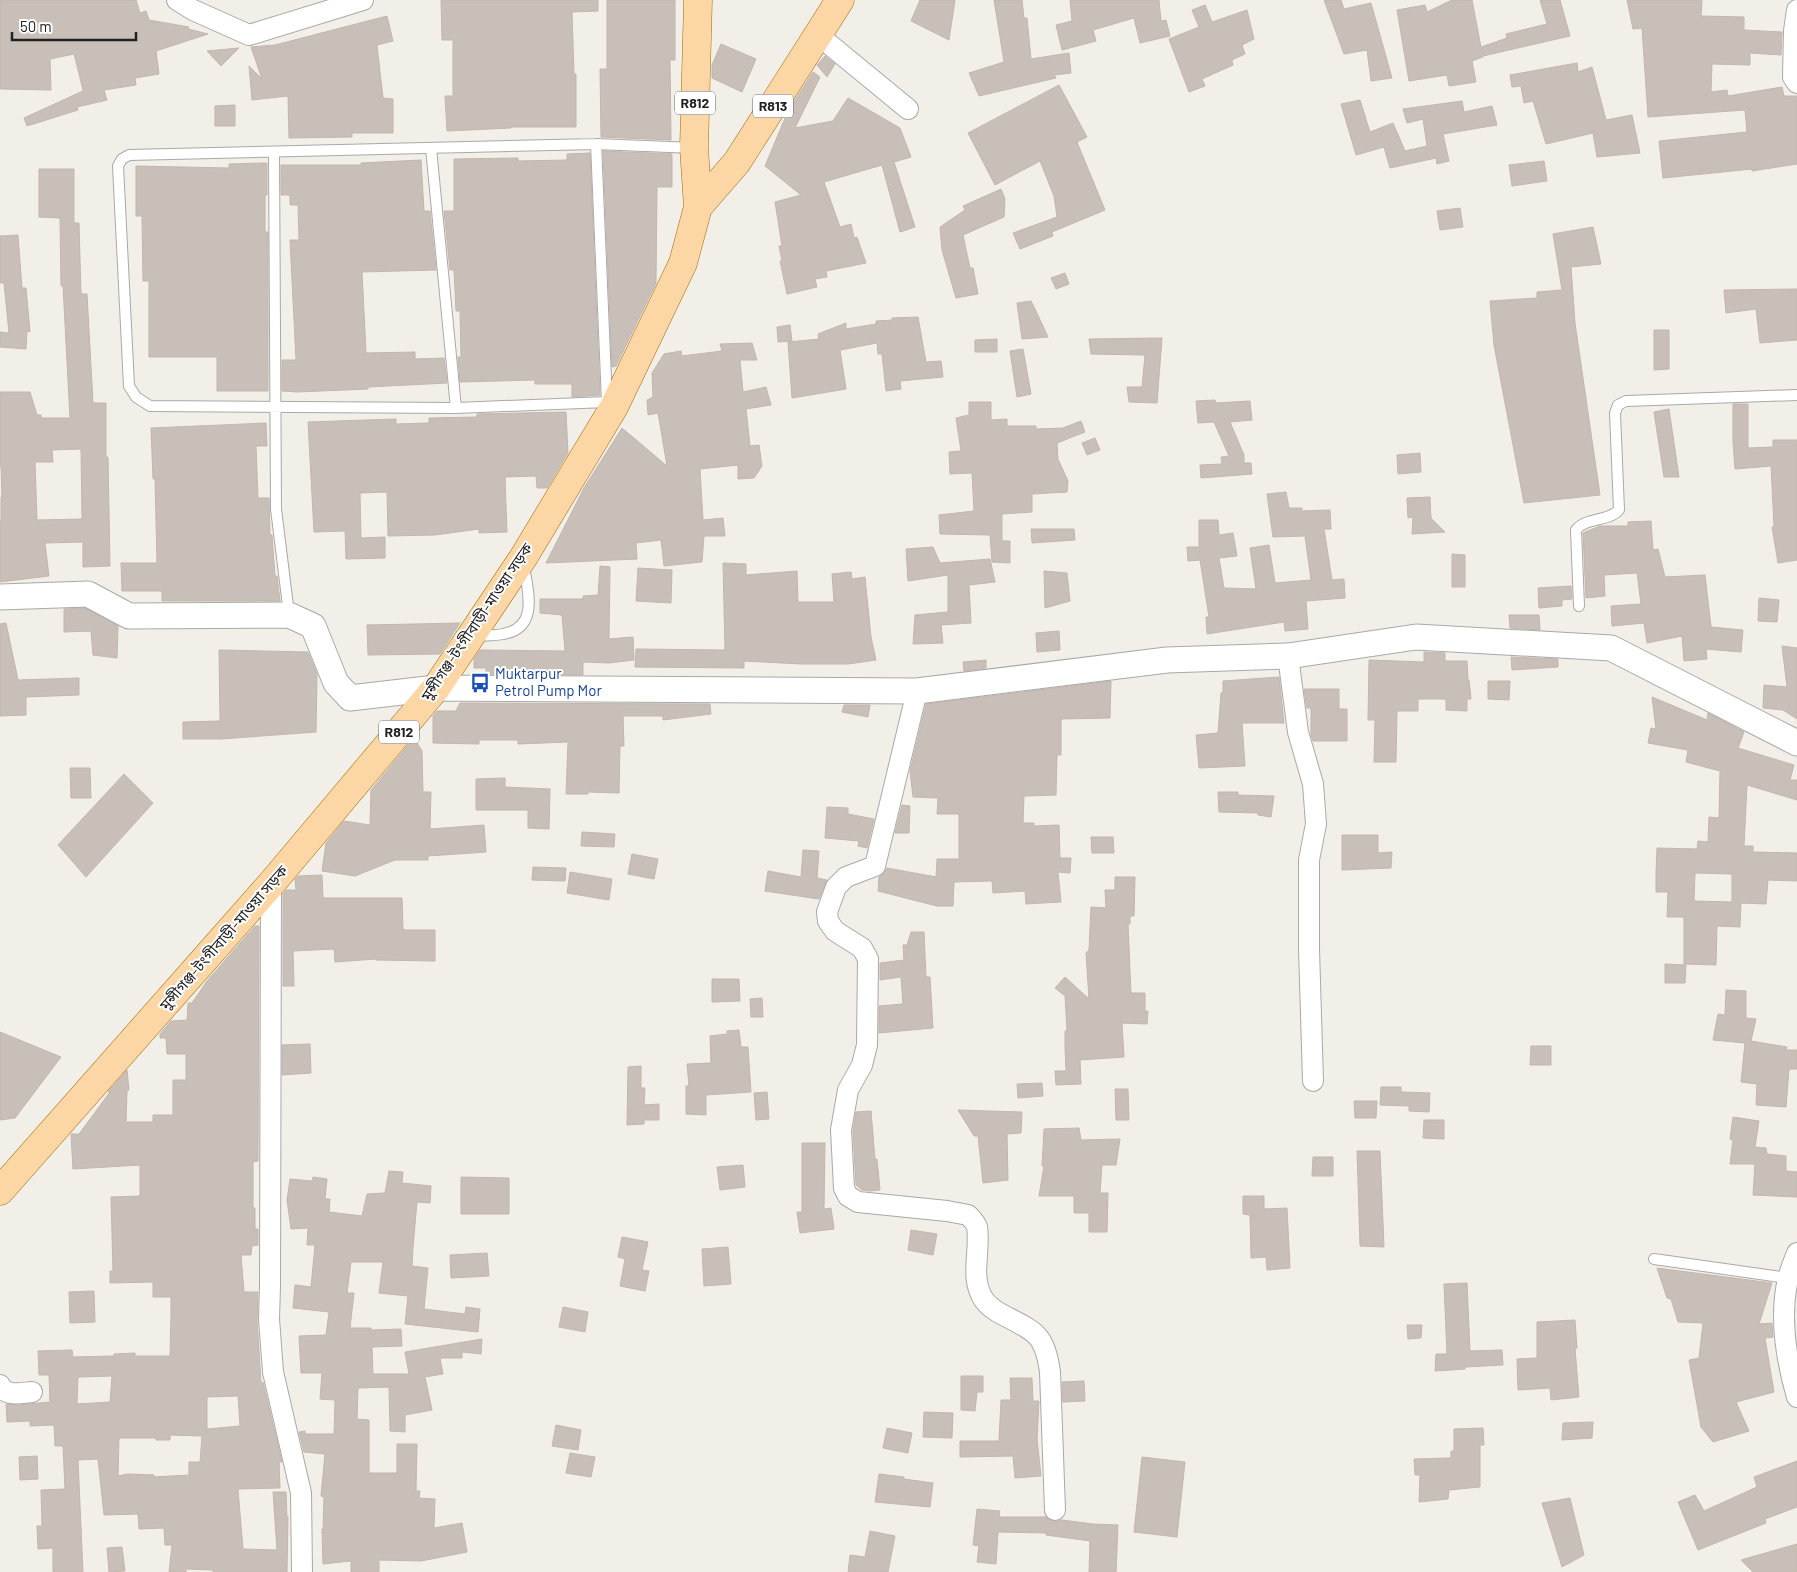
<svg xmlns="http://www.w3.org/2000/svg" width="1797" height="1572" viewBox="0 0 1797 1572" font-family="Barlow,'Noto Sans Bengali',sans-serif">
<rect width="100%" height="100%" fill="#f2efe9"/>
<path fill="#c7bfb8" stroke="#c4b6ab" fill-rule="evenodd" d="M0,0H136L140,13L146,11L149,20L189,27L188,29L208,34L156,51L159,74L135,78L136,85L104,90L107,100L77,107L78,110L27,126L24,118L85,90H83L74,54L50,59L51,90L0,89Z
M441,0H598V11L572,12L574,74H576V127H511V128L447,131L445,96H453V40H442Z
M607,0H675V60H670L671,140L601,137L600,69H607Z
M920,0H955L949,40L911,21Z
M994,0H1022L1024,18H1027L1031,59L1069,53L1071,73L1054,75L1056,78L979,96L969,73L1004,62Z
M1070,0H1159L1161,21L1166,20L1170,36L1140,43L1134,18L1093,30L1096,41L1062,50L1056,25L1072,21Z
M1324,0H1341L1344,9L1371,3L1392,78L1371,81L1367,50L1344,54Z
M1452,0H1472L1481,47L1507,38L1506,34L1547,24L1540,0H1560L1570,36L1483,56V57L1472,61L1476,82L1449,86L1447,75L1409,81L1397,10L1425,5L1427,12Z
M1627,0H1702L1701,16L1744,17V30L1782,32L1781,55L1750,53V65L1712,64L1711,92L1727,90L1728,96L1782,87L1784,96H1797V164L1752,171V169L1663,178L1659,141L1747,132L1745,110L1648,117L1642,28L1633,29Z
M1205,5L1212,22L1247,10L1254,39L1242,45L1245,54L1232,60L1233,65L1202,79L1205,86L1189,92L1169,39L1199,27L1192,10Z
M387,16L393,41L377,45L383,98L393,99V133H352V137L289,138L288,96L252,100L249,66L262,79L251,47L275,45Z
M721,44L756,59L742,92L712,78V65Z
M239,48L221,66L207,51Z
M825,56L835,64L827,77L817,65Z
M1577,63L1578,72L1592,67L1606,120L1632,115L1640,153L1597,157L1593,133L1546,144L1533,101L1524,103L1521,86L1512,87L1510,75Z
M813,72L820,77L795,128L833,121L848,98L900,128L911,157L894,162L915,227L900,232L882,165L824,182L840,227L851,224L854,238L857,237L866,263L826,271L827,277L815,279L817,287L787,294L780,261H782L779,246H782L775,202L801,195L765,166L788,111Z
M1059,85L1087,137L1077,142L1105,210L1052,232L1053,236L1020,249L1013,233L1057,217L1054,196L1040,161L995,185L968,133Z
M1360,100L1370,132L1393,123L1405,151L1427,146L1423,119L1407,123L1403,109L1462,101L1464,112L1492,106L1497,125L1443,134L1449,161L1437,164L1436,158L1390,168L1384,147L1356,155L1341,104Z
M235,105V126H215V106Z
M603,151L672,154V187H657L656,283L616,366L612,367Z
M590,153L600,395L572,397V384H535V380L460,382L458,357H461L460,311H456L454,270H450L444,211H454V159L518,158V161L567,160V154Z
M421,160L424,211H430L436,270L362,272L366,353L415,352V359L444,358L447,383L368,387V389L297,392L282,391V360H296L290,240H299L298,205H290V195H281V165H361V163Z
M1544,161L1547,181L1512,186L1509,165Z
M263,163H267V195H265V232H268V391H217V357H149V281H143L142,216H136V166L229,168V164Z
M39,169H74V223H79L81,294H87L93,403H106V457H108L110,566L83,567V542L45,543L49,576L0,582V521H1V497H2L1,466H0V392H30L37,415H41V418H70L63,286H61L60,218L39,217ZM81,449L82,519L37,520L35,462H53L52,450Z
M1001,189L1005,199L1004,217L963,235L970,268H973L978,294L956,298L942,250L940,227L965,210L963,206Z
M1460,208L1463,227L1440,230L1437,211Z
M1593,227L1601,264L1571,267L1575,323L1600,495L1524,503L1494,345L1490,301L1537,298V292L1562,290L1553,234Z
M18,235L22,288H26L30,332L27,331L26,349L0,347V332L9,333L4,283H0V236Z
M1065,273L1069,284L1056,289L1051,278Z
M1797,289V340L1760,343L1756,309L1726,313L1724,290Z
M1031,301L1035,309L1048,337L1022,339L1017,303Z
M918,317L926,362L941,361L943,377L900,381L901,389L886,391L882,354H878L877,343L840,350L846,389L792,398L788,342L819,339L818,334L846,323V329L876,324V321L892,320V318Z
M790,325L792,341L778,342L777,327Z
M1654,330H1669V369L1654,370Z
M1162,338L1157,403L1129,402L1127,387H1142L1145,355L1091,354L1089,339Z
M997,339V352H975V340Z
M752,343L757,360H740L743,392L766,387L771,405L746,409L750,446L759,445L762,466L754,478L738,479V465L700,469L703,520L723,518L725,536H704L702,562L664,566L661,540L636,543L637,559L546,563L584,488L622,428L667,466L658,413L648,415L647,400L653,397L652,373L664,354L681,351L682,356L722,351L720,344Z
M1023,349L1031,394L1017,397L1010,351Z
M1215,400L1216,403L1250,401L1252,420L1230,422L1244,455V463H1251L1252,474L1201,478L1200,465L1222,464L1221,457L1229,456L1214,422L1198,423L1196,401Z
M969,402H991V420L1007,419V426H1036V429L1063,428L1081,421L1085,432L1057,443L1058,459L1068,481L1067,492L1032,494V512L1002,514V541H1010V563L992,562L990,535L940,534L939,515L974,511L972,473L950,474L949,452L961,451L956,418L969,415Z
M1733,404H1748V448L1773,447V440H1797V560L1778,563L1772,527H1774L1771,466L1735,469L1733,442Z
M1669,409L1679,477H1664L1654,412Z
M566,412L568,453L547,488H537L536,476L505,477L507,532L479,533V529L435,535L388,536L387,492L360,493L361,538L385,537V558L346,559L345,531L314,532L308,422L396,419V424L429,423V418L477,417V414Z
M266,423L267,446H256L258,498H269L270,535H272L275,576H277L280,601H162V591H122L121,563H157L155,479H153L151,428Z
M1095,438L1100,450L1087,455L1082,443Z
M1420,453L1421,472L1398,474L1397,455Z
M1286,492L1289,508H1302V511L1330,510L1331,529H1324L1332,580L1344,579L1345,598L1306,601L1308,629L1285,631L1284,622L1207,634L1206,617H1209L1200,560L1188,561L1187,547H1199V520H1218L1219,535L1233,533L1237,556L1219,558L1224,588L1256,589L1250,548L1269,545L1275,583L1311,580L1305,536L1273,537L1267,494Z
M1430,497L1431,518L1445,532L1412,534L1413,517L1408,518L1407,498Z
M1651,521L1653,550L1658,549L1665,577L1705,575L1711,627L1743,630L1741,652L1706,649L1707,659L1684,661L1682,636L1647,643L1644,623L1612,626L1611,606L1641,604L1637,573L1604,575L1605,596L1586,598L1583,533L1600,526H1628V522Z
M1031,529H1074L1075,540L1032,543Z
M933,547L940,563L990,559L995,582L969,585L971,623L941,625L943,643L913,644L915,615L948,612V575L908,581L906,549Z
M1452,554L1465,555V587H1452Z
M723,563L746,564V575L797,571L798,602H834L832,574L851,572L852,579L865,577L871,637L876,660L848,664H801L744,661V668L635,667L636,649L725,650Z
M600,566L610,567L609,639L633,637L634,660L609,663L583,662V675L486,674V668H474V659L480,650L565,651L562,615L540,613V599H583V596L598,595Z
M638,568L672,570L671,603L636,601Z
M1044,571L1067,573L1070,601L1045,608Z
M1571,586L1572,599L1562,600V606L1539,608L1538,588Z
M1759,598L1779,600L1777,622L1758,621Z
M85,608L118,626L117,658L93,655L91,631L64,632V609Z
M1509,615H1539L1540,630L1510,628Z
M6,623L18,680L79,678V695L26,697V715L0,716V624Z
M460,623L440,654L368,655L367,625Z
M1059,631L1060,650L1037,652L1036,633Z
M1782,646L1797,648V719L1783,710L1763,708L1764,685L1787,687Z
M219,650L308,652L317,674L316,732L221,739H183V722L220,721Z
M1424,652L1445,653V661H1467L1468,680H1469L1471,699H1467V711L1446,710V699H1418V711H1397L1396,762H1374L1375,720H1368L1369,660L1424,662Z
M1511,657L1558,659V667L1512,670Z
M986,660V668L964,671L963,662Z
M1279,677L1284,723H1242L1245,766L1199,768L1196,735L1218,733L1221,693H1223V681Z
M1111,681L1110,718L1061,719V755H1057L1056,795L1024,796L1023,823H1034V826L1059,825L1060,858H1071L1070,873L1058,872L1061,902L1026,904L1025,891L993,893L992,881L954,882L953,906H937L878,891L879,877L884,873L887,868L936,877L937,859H959V814H937L938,798L913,797L910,771L926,704Z
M1488,681H1510L1509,700L1488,699Z
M1304,689H1339V709H1347V741H1313L1311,735V708H1307Z
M1652,697L1707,720L1708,713L1744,732L1738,748L1794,765L1790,780H1797V800L1747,785L1744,846H1753V852L1797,853V881L1768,880L1766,904L1741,903L1740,927L1717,926L1716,965L1684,964V917H1667L1668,892H1656V873L1657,848L1697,849L1698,841L1708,842L1709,817L1719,818L1720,771L1686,762L1688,750L1648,743L1651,728L1656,729ZM1695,873L1732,874V902L1694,901Z
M460,703L710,704L711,714L663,720V716H623L624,746H620L619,793L588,792V794H566L568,742L518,744V740H479V744L433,743V716L437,711H456Z
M844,705H870L868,717L842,712Z
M414,738L422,751L423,792H431L430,829L484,825L486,852L428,856V860H395L355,876L322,871L326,843L344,821L370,825L371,790Z
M70,768H90L91,798H71Z
M124,774L153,803L86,877L58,845Z
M505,778V787L550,789L549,829L528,828V810H476V779Z
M1218,792H1238V795L1274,796L1271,817L1258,815V813L1219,812Z
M902,805L910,806L909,833H895Z
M827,807L848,808V814L874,819L867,848L858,846L859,841L825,838Z
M582,832L615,834L614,847L581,846Z
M1342,835H1378V853L1392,852L1391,868L1342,870Z
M1091,837H1113L1114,853H1092Z
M803,850L819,851L817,878L827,880L819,899L765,891L768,871L801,877Z
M632,854L658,859L654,879L628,874Z
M533,867L566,868L565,881L532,880Z
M570,872L612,879L609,900L567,893Z
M322,875L323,898H402L403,929L405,930H435V961L376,960V959L335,962L334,949L293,951L294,986H283V894L286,890H296L295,879L298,876Z
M1115,877H1135L1134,916H1130V924H1128L1131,993H1145V1011H1148L1147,1024L1122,1023L1124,1057L1080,1060L1081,1084L1056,1085L1055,1071H1066L1065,1047V1031H1067L1065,996L1055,988L1065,977L1089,999L1086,953L1089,950L1091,907L1106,908L1105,890H1115Z
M255,926H259L258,1161L253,1162V1208H255V1229H258V1245L252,1246L251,1255H241L244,1292H258L257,1320L261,1383L263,1382L282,1462H279L280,1488L238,1489L243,1549L277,1550L273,1492H286L287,1517H288L287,1572H213V1570L186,1569V1572H169L172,1545H165L164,1528L139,1529L138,1514L104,1515L98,1459L78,1460L83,1572H53V1548L38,1549L37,1526H42L41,1490L65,1489L63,1446H55L54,1425L30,1426V1421L7,1422L6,1404L19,1405L50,1402L49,1375H39L38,1351L72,1350L73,1357L114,1356V1354L135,1353V1356H170L171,1315V1297H153V1282L110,1283V1271H113L111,1197L140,1196V1165L73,1169L71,1134H79L110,1092H108L127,1070L129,1090L127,1091L126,1122H153V1115H173V1080H186V1054H167L166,1038H160V1034L171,1021L187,1020L188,1003H192L207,981ZM112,1376L110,1402L77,1404L78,1377ZM238,1396L240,1426L207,1429V1397ZM170,1435L202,1436L200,1462H189V1475L154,1477V1475L128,1474L118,1476L119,1438H156V1440H170Z
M911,932H924L926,977H930L933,1028L879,1033V1006L903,1004L901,977L880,980V963L904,960L903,945H907Z
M1665,964L1686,965L1685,983H1665Z
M712,979H739L740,1001L712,1002Z
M1726,990L1746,991V1018L1756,1019L1751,1041L1787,1047L1786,1050H1797V1069H1789L1786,1107L1756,1105L1757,1084L1741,1082L1745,1043L1713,1040L1718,1014L1725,1015Z
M762,998L763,1017H751L750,999Z
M739,1030L741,1047H748L751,1092L706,1095V1115L686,1114V1086H689L687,1064L711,1063L710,1036L727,1034V1031Z
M0,1032L61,1057L15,1118L0,1120Z
M310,1044L311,1073L282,1075V1045Z
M1531,1046H1551V1065H1530Z
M641,1066V1088H645L644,1105L659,1104V1120H644V1124L627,1125L628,1067Z
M1042,1083L1043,1096L1018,1098L1017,1084Z
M1381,1087H1401V1092L1430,1093L1429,1112L1409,1111V1106L1380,1105Z
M1115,1089H1128L1129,1120H1116Z
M767,1092L769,1119L756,1120L754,1093Z
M1354,1101H1377L1376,1118H1355Z
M958,1110L1022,1112L1021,1133L1007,1134L1008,1180L983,1183L978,1136H974Z
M871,1111L875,1159H877L880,1190L870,1191L862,1190L856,1185L853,1131L856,1112Z
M1733,1117L1759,1121L1755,1147L1766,1148L1767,1154L1786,1156V1171L1797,1172V1197L1753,1195L1755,1164H1730L1733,1140L1730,1139Z
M1424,1120H1444V1139L1423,1138Z
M1079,1128L1081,1140L1120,1139L1116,1165H1102L1100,1193H1108L1107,1232H1089V1213H1074V1196H1039L1044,1166H1042L1044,1129Z
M802,1143H825L824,1209L831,1208L834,1229L800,1233L797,1212H802Z
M1357,1151H1380L1384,1247L1360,1246Z
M1313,1157H1333V1176H1312Z
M743,1165L745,1187L720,1190L717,1167Z
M389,1171L403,1172L402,1183L431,1186L430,1203L417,1202L413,1247L412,1266L428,1268L424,1309L465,1314L466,1307L480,1309L478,1332L405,1324L408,1296L379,1293L383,1262H351L347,1293H354L350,1328H371V1330L401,1329L402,1346L372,1347L373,1374H409L405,1352L482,1339L481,1354L462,1352V1358H440L443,1374L425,1377L432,1410L405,1415V1432L390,1431L389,1387L358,1388L357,1419L369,1420V1473H397V1444H417L416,1491H420L419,1498L435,1499L434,1528L462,1523L467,1552L421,1561L379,1560V1572H351V1561L323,1564L322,1529H323L324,1497L321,1496L325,1454L304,1452L299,1432L305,1431V1434H334L335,1400L320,1399L322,1373H301L299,1336L326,1335L329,1312L293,1308L295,1285L311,1287L315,1245H307L308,1228L291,1229L287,1200L290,1179L312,1181L313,1177L327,1179L325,1199H330L329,1212L362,1216L367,1194L385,1193Z
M461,1177L509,1178V1214H461Z
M1243,1196H1264V1209L1287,1208L1290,1268L1267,1270L1266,1257L1251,1258L1250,1215L1243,1214Z
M911,1230L937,1234L933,1255L908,1250Z
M622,1237L648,1242L642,1270L649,1271L645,1291L620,1286L625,1259L618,1257Z
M728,1247L731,1284L704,1286L702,1249Z
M487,1253L489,1276L451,1278L450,1255Z
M1657,1268L1772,1283L1759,1324L1772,1323L1773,1337L1765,1338L1774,1392L1736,1402L1749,1431L1713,1442L1701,1427L1689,1360L1699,1358L1703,1323L1678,1322L1671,1299L1667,1298Z
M1467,1283L1470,1351L1502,1350L1503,1365L1465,1367V1369L1435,1371L1436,1354H1447L1444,1284Z
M94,1291L95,1322L70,1323L69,1292Z
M563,1307L588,1312L585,1332L559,1327Z
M1575,1320L1577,1348L1575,1349L1579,1397L1551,1400L1550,1388L1518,1390L1517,1359L1537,1358V1322Z
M1407,1325H1422L1421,1338L1408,1339Z
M961,1376H983V1392H977L975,1411L961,1410Z
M1010,1378H1032L1033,1401H1039L1037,1439L1041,1476L1015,1478L1013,1456L960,1457V1441H999L1001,1400H1011Z
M1084,1381L1085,1401L1063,1402L1062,1382Z
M924,1412L953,1413L952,1438L923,1437Z
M1593,1422L1592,1438L1562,1440L1563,1423Z
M556,1425L581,1430L578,1450L552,1446Z
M887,1428L912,1433L908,1453L883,1448Z
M1483,1428L1484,1445H1480V1487L1449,1490L1448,1499L1419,1502L1420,1475H1415L1414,1459L1451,1458V1451H1454V1429Z
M570,1453L595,1457L591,1477L566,1473Z
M37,1456L38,1479L20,1480L19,1457Z
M1142,1457L1185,1462L1177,1537L1134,1532Z
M1797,1461V1507L1765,1519L1766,1523L1698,1550L1678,1502L1695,1495L1704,1511L1757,1487L1754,1477Z
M879,1474L904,1477V1479L933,1483L930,1507L875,1502Z
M1570,1498L1584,1555L1562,1567L1542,1503Z
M977,1509L1000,1511L999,1517H1046L1055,1522L1062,1520L1093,1524L1118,1525L1116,1572H1089L1090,1541L1046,1535V1533L998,1532L996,1564L977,1562L979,1546L973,1545Z
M870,1531L895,1536L888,1572H848L850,1555L865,1557Z
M1797,1544V1572H1753L1741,1560Z
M122,1547L125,1571L109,1572L107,1548Z"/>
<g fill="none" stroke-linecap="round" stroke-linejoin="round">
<defs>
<path id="service" d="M596,144L607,402
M431,148L456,408
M274,152L276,509L289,614
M613,406L607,402L456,408L150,406L136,397L129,386L118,166L122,159L129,155L596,144L694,148
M1579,606L1576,530C1586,517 1608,522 1619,510L1615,413L1618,405L1626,401L1797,395
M475,636C484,635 494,636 503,634C539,628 528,592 524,566
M1654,1259L1788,1278"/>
<path id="minor" d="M177,0L193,10L249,35L363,0
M1797,10L1794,31L1793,77L1797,83
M818,35L908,109
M1288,656L1298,732L1313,784L1316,824L1309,860V949L1313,1081
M917,691L875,866L846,877L836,887L827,912L828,921L835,931L862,948L868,959L867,1045L862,1065L848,1090L841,1130L844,1188L848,1196L858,1202L947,1211L968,1215C971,1218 976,1223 977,1227C981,1251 969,1278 984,1300C989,1307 997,1312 1005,1316C1036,1332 1045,1335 1050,1372L1055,1510
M271,884L270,1286L269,1319L273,1372L301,1493L302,1572
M1797,1253C1794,1261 1790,1270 1788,1279C1779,1318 1786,1359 1797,1397
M0,1385C5,1397 21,1393 32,1392"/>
<path id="tertiary" d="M0,597L88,594L129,616L289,615L313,626L336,683L350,698L436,688L917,691L1167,660L1288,656L1416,637L1611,648L1797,743"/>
<path id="primary" d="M698,207L737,162L840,0
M0,1191L271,884L436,688L523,558L614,407L683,263L698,207L694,148L698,0"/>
</defs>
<use href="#service" stroke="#a9a9a9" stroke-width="12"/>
<use href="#minor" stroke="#a9a9a9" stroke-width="22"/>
<use href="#tertiary" stroke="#a9a9a9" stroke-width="27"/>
<use href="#primary" stroke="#a06b00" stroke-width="29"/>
<use href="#service" stroke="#fff" stroke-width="10"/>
<use href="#minor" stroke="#fff" stroke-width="20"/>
<use href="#tertiary" stroke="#fff" stroke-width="25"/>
<use href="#primary" stroke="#fcd6a4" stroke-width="28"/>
</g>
<defs>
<symbol id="bus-bare" viewBox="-9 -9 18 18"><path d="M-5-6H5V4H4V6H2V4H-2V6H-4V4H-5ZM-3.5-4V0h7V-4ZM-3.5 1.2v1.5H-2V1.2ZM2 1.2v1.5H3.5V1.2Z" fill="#1a4fb4" stroke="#fff" stroke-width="2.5" paint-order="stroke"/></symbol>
</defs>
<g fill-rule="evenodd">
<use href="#bus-bare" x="466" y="669" width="28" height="28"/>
</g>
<g text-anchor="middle" stroke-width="4" stroke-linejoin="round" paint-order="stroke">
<g fill="#fff" stroke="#646464" stroke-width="1">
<rect x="675" y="91.5" width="40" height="23" rx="4"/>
<rect x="753" y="94.5" width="40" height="23" rx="4"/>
<rect x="379" y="720.5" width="40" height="23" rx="4"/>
</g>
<g font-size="14" font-weight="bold" fill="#222">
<text x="695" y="108">R812</text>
<text x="773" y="111">R813</text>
<text x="399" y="737">R812</text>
</g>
<g font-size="15" fill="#222" stroke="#fff">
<text transform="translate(477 622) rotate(-56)" y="5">মুন্সীগঞ্জ-টংগীবাড়ী-মাওয়া সড়ক</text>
<text transform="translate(224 938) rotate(-49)" y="5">মুন্সীগঞ্জ-টংগীবাড়ী-মাওয়া সড়ক</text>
</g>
<g font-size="15" fill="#164399" stroke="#fff" text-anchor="start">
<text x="495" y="679">Muktarpur<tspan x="495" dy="17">Petrol Pump Mor</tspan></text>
</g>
</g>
<path d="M12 32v8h124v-8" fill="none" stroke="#222222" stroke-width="2.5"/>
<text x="20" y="32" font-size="15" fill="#222222" stroke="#ffffff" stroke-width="4" paint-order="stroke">50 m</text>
</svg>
